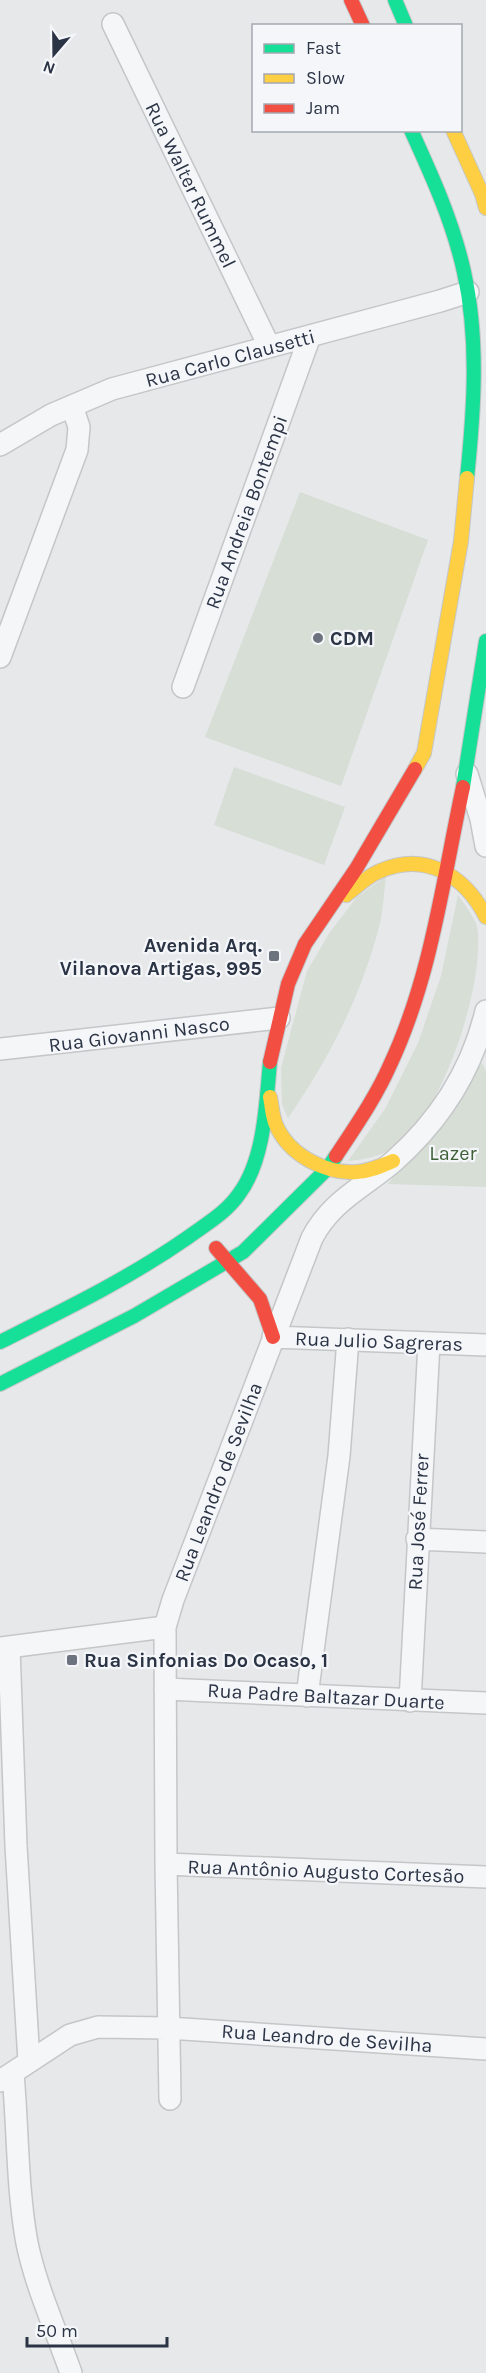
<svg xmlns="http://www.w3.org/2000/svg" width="486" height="2373" viewBox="0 0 486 2373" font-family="Karla,sans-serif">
<rect width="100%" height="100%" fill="#e6e8ea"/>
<path fill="#d6ded6" d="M300,492L428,540L341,786L205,737Z
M234,767L345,807L324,865L214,825Z
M386,876C384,893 383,911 379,927C361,996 329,1059 288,1118L282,1104L281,1068L307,971L330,932L357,897Z
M458,895C464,904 473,915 477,926C486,981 443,1115 395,1147C380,1157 365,1159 348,1161L385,1109L418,1043L441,976Z
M482,1063L486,1071V1187L388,1184Z"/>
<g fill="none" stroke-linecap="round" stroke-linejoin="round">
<defs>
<path id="street" d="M113,24L269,346
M0,445L51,415L112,389L440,301L468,292
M0,657L77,450L79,427L72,406
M183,687L310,336
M467,774L481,819L486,846
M0,1049L279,1018
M273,1337L486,1345
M417,1539L486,1542
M9,1647L16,1846L29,2062
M0,1648L165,1627
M165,1689L486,1703
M307,1696L339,1456L348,1339
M410,1701L429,1343
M166,1864L486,1877
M13,2074C18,2129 17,2189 27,2243C36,2287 56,2330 71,2373
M0,2081L70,2035L98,2027L168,2028L486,2049
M170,2099L166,1864L165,1627L173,1600L312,1238C332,1200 363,1188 394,1161C439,1121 472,1070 486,1011"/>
<path id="fast" d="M395,0L406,26
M411,130C432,176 453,222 464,272C479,339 474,410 467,478
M463,787L486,641
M0,1342C64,1310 128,1279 187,1238C206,1224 226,1213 239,1194C265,1159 266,1103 270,1062
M0,1384L134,1316L243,1252L328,1168L336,1156"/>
<path id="slow" d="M453,130L482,194L486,208
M415,769L424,753L461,541L467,478
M346,895C357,887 367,876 380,871C426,851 465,876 486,917
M270,1097C272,1106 272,1116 276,1125C289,1155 325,1174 357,1172C370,1171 381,1166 393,1161"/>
<path id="jam" d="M351,0L363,26
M270,1062L288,984L305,944L356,869L415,769
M336,1156C355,1127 376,1097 390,1065C431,978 443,880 463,787
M216,1248L260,1299L273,1337"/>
</defs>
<use href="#street" stroke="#c4c6c8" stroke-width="24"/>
<use href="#fast" stroke="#c4c6c8" stroke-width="16"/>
<use href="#slow" stroke="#c4c6c8" stroke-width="16"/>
<use href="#jam" stroke="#c4c6c8" stroke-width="16"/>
<use href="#street" stroke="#f5f6f7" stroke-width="21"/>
<use href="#fast" stroke="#16e098" stroke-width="14"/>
<use href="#slow" stroke="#ffcf43" stroke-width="14"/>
<use href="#jam" stroke="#f24e42" stroke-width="14"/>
</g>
<g fill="#6c737f" stroke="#f4f6f9" stroke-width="2">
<circle cx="318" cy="638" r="6"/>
<rect x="268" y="950" width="12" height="12" rx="3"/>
<rect x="66" y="1654" width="12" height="12" rx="3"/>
</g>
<g text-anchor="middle" stroke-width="4.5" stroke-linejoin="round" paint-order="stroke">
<g font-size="20" fill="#2b3445" stroke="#f4f6f9">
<text transform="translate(191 185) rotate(64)" y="7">Rua Walter Rummel</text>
<text transform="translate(230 358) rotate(-15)" y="7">Rua Carlo Clausetti</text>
<text transform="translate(246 512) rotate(-70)" y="7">Rua Andreia Bontempi</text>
<text transform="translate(139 1034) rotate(-7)" y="7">Rua Giovanni Nasco</text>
<text transform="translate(379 1341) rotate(2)" y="7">Rua Julio Sagreras</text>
<text transform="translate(218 1482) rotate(-69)" y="7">Rua Leandro de Sevilha</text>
<text transform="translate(418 1522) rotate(-87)" y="7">Rua José Ferrer</text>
<text transform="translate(326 1696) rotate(3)" y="7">Rua Padre Baltazar Duarte</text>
<text transform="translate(326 1871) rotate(2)" y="7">Rua Antônio Augusto Cortesão</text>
<text transform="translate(327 2038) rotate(4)" y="7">Rua Leandro de Sevilha</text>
</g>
<g font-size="20" font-weight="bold" fill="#2b3445" stroke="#f4f6f9" text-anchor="start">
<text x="330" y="645">CDM</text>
<text x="262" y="952" text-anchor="end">Avenida Arq.<tspan x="262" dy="23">Vilanova Artigas, 995</tspan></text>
<text x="84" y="1667">Rua Sinfonias Do Ocaso, 1</text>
</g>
<g font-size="20" fill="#3f6138" stroke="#f4f6f9">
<text x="453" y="1160">Lazer</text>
</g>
</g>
<rect x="252" y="24" width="210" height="108" fill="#f4f6f9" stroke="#a4a8b1" stroke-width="1.5"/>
<rect x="264" y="44" width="30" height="9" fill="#16e098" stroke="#a4a8b1" stroke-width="1.5"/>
<text x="306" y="54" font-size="18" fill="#2b3445">Fast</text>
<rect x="264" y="74" width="30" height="9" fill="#ffcf43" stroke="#a4a8b1" stroke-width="1.5"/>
<text x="306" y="84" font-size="18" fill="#2b3445">Slow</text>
<rect x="264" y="104" width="30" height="9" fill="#f24e42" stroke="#a4a8b1" stroke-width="1.5"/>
<text x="306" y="114" font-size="18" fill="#2b3445">Jam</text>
<g transform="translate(54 54) rotate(200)" stroke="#f4f6f9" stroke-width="4.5" paint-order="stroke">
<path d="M0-4.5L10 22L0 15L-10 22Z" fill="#2b3445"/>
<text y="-9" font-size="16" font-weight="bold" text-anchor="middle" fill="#2b3445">N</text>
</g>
<path d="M27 2337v9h140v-9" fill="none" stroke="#2b3445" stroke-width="3"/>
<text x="36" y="2337" font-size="18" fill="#2b3445" stroke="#f4f6f9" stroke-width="4.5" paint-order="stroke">50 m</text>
</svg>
